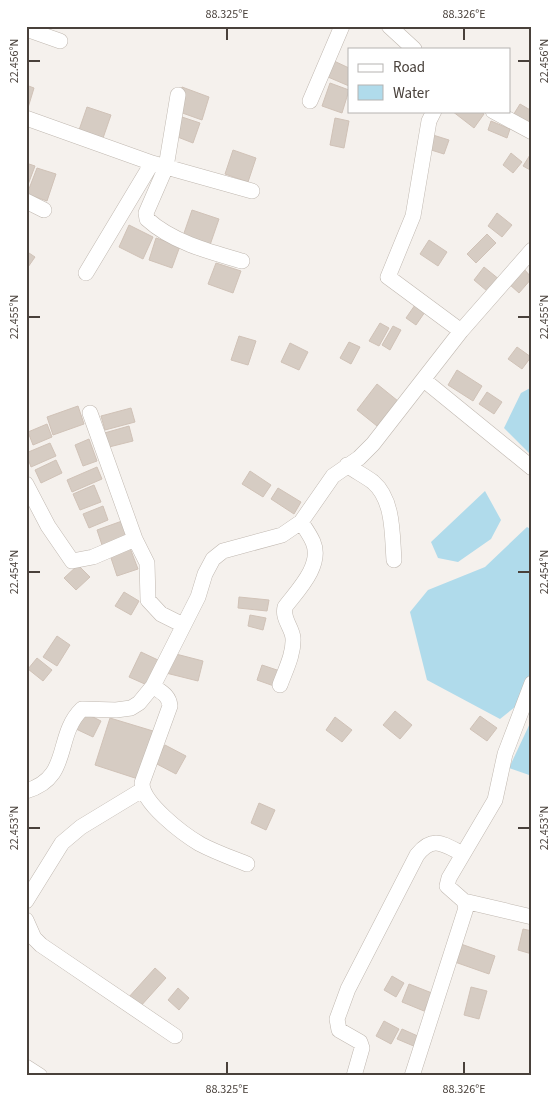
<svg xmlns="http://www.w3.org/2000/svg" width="558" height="1102" viewBox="0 0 558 1102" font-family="'Source Sans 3',sans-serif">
<rect width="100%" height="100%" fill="#f5f1ed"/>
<path fill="#b0dbeb" d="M532,387V456L504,428L521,393Z
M485,491L501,520L491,539L458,562L438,558L431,542Z
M527,527L532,530V674L520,703L500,719L427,680L410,612L428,590L485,567Z
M532,719V776L509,768Z"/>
<path fill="#d6ccc3" stroke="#d0c2b7" d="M334,61L349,68V86L328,77Z
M330,83L349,90L342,113L322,106Z
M26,85L34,88L27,111H26Z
M182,87L209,97L202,120L174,110Z
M520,104L532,111V124L512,117Z
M87,107L111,115L102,141L78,133Z
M452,111H480L484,114L474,128Z
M176,115L200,123L193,143L170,134Z
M335,118L349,121L344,148L330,145Z
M491,121L510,129L507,138L488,130Z
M433,135L449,140L444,154L428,149Z
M233,150L256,158L248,182L225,174Z
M511,153L522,162L513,173L503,165Z
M530,155L532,157V171L523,166Z
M26,163L35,166L26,190Z
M37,168L56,174L47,201L27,194Z
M192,210L219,219L210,245L183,236Z
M497,213L512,225L502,237L488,226Z
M129,225L153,237L143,259L119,247Z
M487,234L496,243L476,263L467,254Z
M156,238L180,246L172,268L149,260Z
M429,240L447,252L438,266L420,254Z
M26,251L35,257L26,270Z
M216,263L241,271L233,293L208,284Z
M484,267L500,280L487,291L474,280Z
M523,268L532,278L519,293L509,284Z
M415,305L425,312L416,325L406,318Z
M380,323L389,328L379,346L369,341Z
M393,326L401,330L390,350L382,345Z
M239,336L256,341L248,365L231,360Z
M349,342L360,347L351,364L340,358Z
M290,343L308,352L299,370L281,362Z
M517,347L531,357L522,369L508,359Z
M457,370L482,386L473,401L448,385Z
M377,384L398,401L377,426L357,410Z
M487,392L502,402L494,414L479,404Z
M78,406L84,424L53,435L47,417Z
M131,408L135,422L105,430L101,416Z
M47,424L52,437L33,445L28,432Z
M129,426L133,441L105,448L101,434Z
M89,439L97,461L83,466L75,445Z
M50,443L56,456L31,467L26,453Z
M56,460L62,473L41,483L35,470Z
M97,467L102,479L72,492L67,480Z
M250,471L271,485L263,497L242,484Z
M94,485L101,502L80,510L73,494Z
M278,488L301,502L294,514L271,499Z
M103,506L108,520L89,528L83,514Z
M122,521L128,539L103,548L97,530Z
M130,548L138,569L117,576L110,555Z
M78,565L90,577L76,590L64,578Z
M124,592L139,601L131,615L115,606Z
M239,597L269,600L267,611L238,608Z
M250,615L266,618L263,630L248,626Z
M57,636L70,645L57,666L43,657Z
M141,652L158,660L147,685L129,677Z
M172,653L203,661L198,681L166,673Z
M37,658L52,670L43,681L28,669Z
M262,665L280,671L274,686L257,680Z
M395,711L412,725L400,739L383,725Z
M85,713L101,721L93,737L76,729Z
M480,716L497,728L487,741L470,729Z
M335,717L352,730L342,742L326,730Z
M110,718L153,731L138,779L95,765Z
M165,745L186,756L176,774L155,763Z
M259,803L275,810L266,830L251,823Z
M523,929L532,931V954L518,950Z
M458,943L495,956L489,974L452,961Z
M155,968L166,978L139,1008L128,998Z
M392,976L404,983L396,997L384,990Z
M409,984L432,993L424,1011L402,1002Z
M471,987L487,991L479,1019L464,1015Z
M178,988L189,998L179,1010L168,1000Z
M384,1021L399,1029L391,1044L376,1036Z
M402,1029L420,1037L416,1047L397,1039Z"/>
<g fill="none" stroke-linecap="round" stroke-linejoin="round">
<defs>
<path id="minor" d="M389,26L414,49
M26,29L60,41
M178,95L166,167L146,213L147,219C172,242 210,252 242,261
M310,101L342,26
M434,111L429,121L413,216L388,277L461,331
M493,111L532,132
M26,118L152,163L252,191
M26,201L44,210
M86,273L152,163
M424,380L532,468
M90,413L135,539L147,563L148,600L161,614L183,625
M347,465C355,471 365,476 373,482C394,500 392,535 394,560
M26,484L48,526L72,561L93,557L135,539
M280,685C285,671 294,654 293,638C292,627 282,619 285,607C298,590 323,565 313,542C310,535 305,528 301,522
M153,686C161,692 169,695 170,706L142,783C142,803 183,834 200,844C215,852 232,858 247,864
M26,791C72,778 54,736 82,709L116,710L131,708L139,703L153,686L198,597L205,574L213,559L223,551L282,535L301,522L333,476L359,458L373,444L461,331L532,250
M26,901L62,843L81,827L142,790
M464,901L532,917
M26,920L34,938L41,945L175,1036
M26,1067L40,1076
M354,1076L362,1048L360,1042L339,1030L337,1019L348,989L417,855C433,835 443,844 463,854
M412,1076L466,908L464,901L447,886L449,878L495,800L505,754L532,683"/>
</defs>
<use href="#minor" stroke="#c0b8b0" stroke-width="16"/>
<use href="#minor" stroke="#fff" stroke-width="15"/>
</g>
<path fill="none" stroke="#49413b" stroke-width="2" d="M227,28V40M464,28V40M28,61H40M518,61H530M28,317H40M518,317H530M28,572H40M518,572H530M28,828H40M518,828H530M227,1062V1074M464,1062V1074"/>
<rect width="558" height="1102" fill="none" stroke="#ffffff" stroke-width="55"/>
<rect x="348" y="48" width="162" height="65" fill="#ffffff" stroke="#b6b3b1"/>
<rect x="358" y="64" width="25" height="8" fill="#ffffff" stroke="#b6b3b1"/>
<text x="393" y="72" font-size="15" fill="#49413b">Road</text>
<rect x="358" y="85" width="25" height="15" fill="#b0dbeb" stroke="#b6b3b1"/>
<text x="393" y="98" font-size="15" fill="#49413b">Water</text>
<rect x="28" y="28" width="502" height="1046" fill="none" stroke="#49413b" stroke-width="2"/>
<g font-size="12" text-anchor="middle" fill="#49413b">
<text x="227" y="18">88.325°E</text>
<text x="464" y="18">88.326°E</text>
<text transform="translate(14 61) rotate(-90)" y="4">22.456°N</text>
<text transform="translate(544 61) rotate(-90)" y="4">22.456°N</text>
<text transform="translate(14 317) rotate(-90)" y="4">22.455°N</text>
<text transform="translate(544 317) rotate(-90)" y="4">22.455°N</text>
<text transform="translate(14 572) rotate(-90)" y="4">22.454°N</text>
<text transform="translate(544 572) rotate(-90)" y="4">22.454°N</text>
<text transform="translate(14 828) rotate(-90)" y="4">22.453°N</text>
<text transform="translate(544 828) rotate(-90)" y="4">22.453°N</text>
<text x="227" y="1093">88.325°E</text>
<text x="464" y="1093">88.326°E</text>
</g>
</svg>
